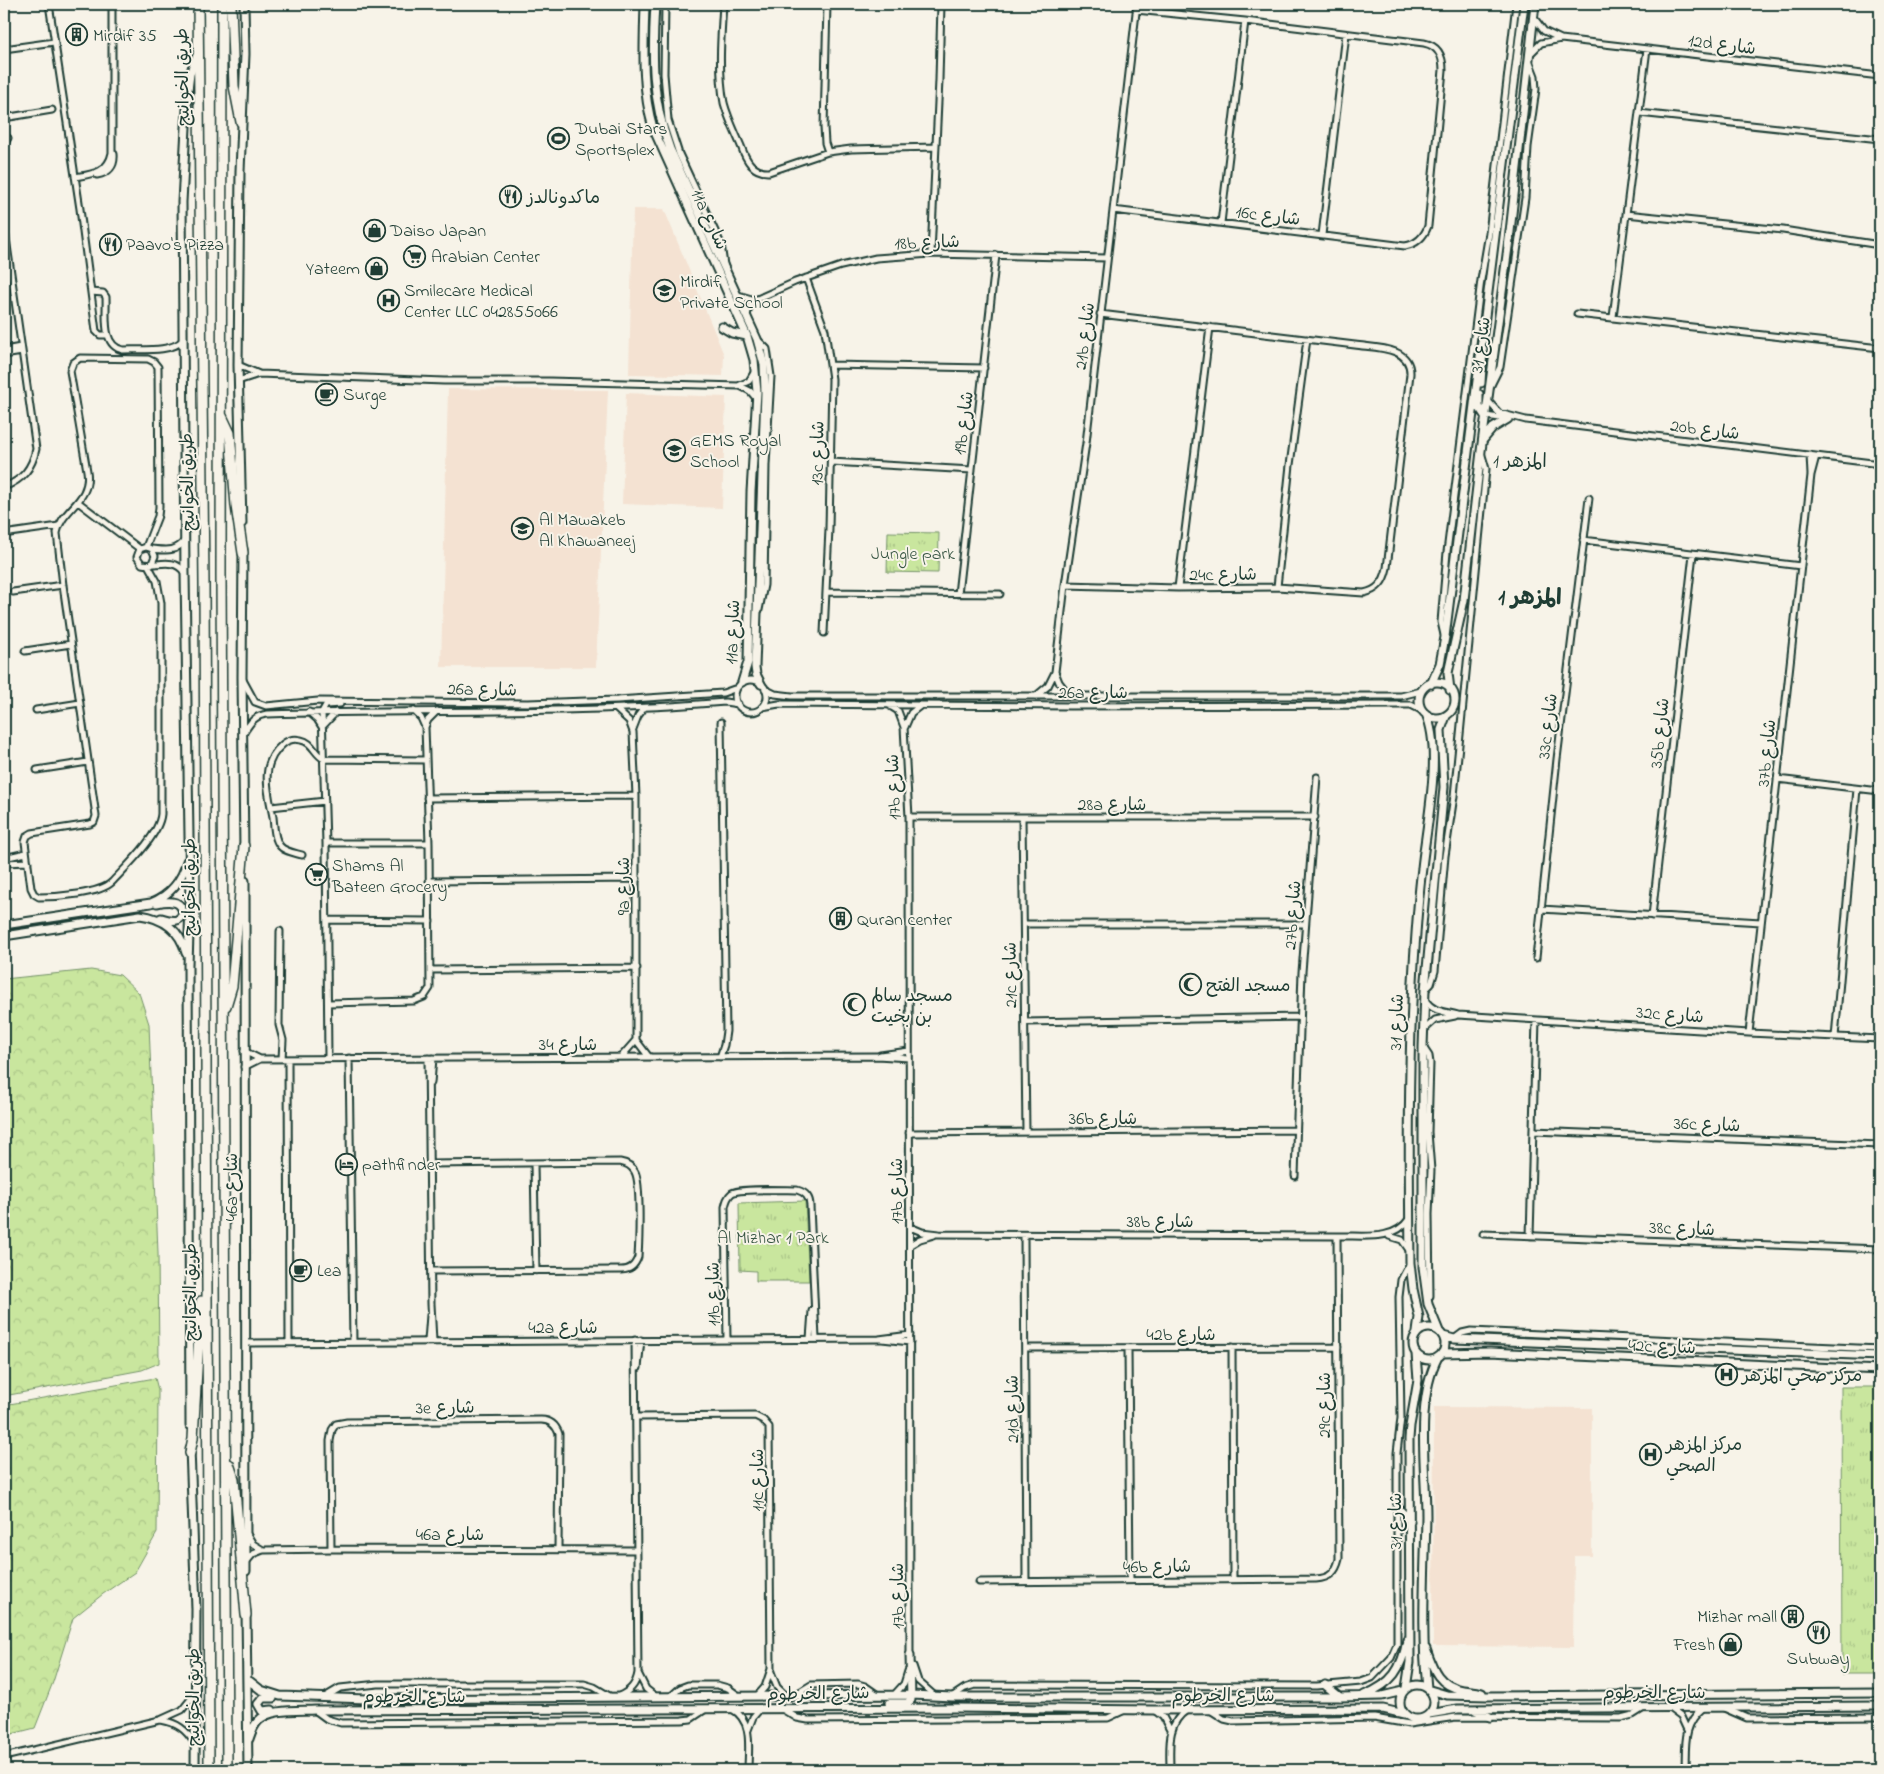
<svg xmlns="http://www.w3.org/2000/svg" width="1884" height="1774" viewBox="0 0 1884 1774" font-family="'Indie Flower','Playpen Sans Arabic',sans-serif">
<defs>
<pattern id="grass-tufts" width="24" height="20" patternUnits="userSpaceOnUse" patternTransform="scale(1.25)"><rect width="24" height="20" fill="#c9e69e"/><path d="M3 7l-1-3M5 7V3M7 7l1-3M15 17l-1-3M17 17v-4M19 17l1-3" fill="none" stroke="#acc689"/></pattern>
<pattern id="forest-crowns" width="20" height="18" patternUnits="userSpaceOnUse" patternTransform="scale(1.25)"><rect width="20" height="18" fill="#c9e69e"/><path d="M2 6a3 3 0 1 1 6 0M12 15a3 3 0 1 1 6 0" fill="none" stroke="#acc689"/></pattern>
</defs>
<rect width="100%" height="100%" fill="#f7f3e8"/>
<filter id="ink" filterUnits="userSpaceOnUse"><feTurbulence type="fractalNoise" baseFrequency=".02" numOctaves="2"/><feDisplacementMap in="SourceGraphic" scale="10" xChannelSelector="R" yChannelSelector="G"/><feConvolveMatrix kernelMatrix="1 2 1 2 8 2 1 2 1" color-interpolation-filters="sRGB"/></filter>
<g filter="url(#ink)">
<path fill="#f4e2d2" d="M633,209H664L724,355L723,376L629,374Z
M448,389L608,390L596,667H441Z
M626,393L726,397L722,508L622,504Z
M1434,1407L1592,1408V1556H1574L1573,1647L1433,1646Z"/>
<path fill="url(#grass-tufts)" stroke="#749269" d="M888,532L939,533L938,573L887,572Z
M805,1201L809,1281H756V1271L740,1270L739,1203Z
M1841,1387H1880V1674H1842Z"/>
<path fill="url(#forest-crowns)" stroke="#749269" d="M91,970L120,975L139,993L149,1024L158,1253L159,1363L142,1370L4,1396V979Z
M155,1378L158,1390L157,1533L135,1572L103,1594L73,1618L53,1682L35,1728L4,1736V1405Z"/>
<g fill="none" stroke-linecap="round" stroke-linejoin="round">
<defs>
<path id="street" d="M49,4L80,209L96,331L100,335H108
M665,4L664,74L668,120L679,154L721,244L724,265
M723,4C721,36 718,71 724,103C728,118 735,132 741,146C746,160 753,173 769,172L828,152L851,149L936,147
M827,4L824,127L825,143L828,152
M1534,18L1544,31L1561,39L1880,76
M4,49L54,42
M1530,54L1541,43L1561,39
M1639,113L1880,139
M4,118L52,110
M4,144L8,138
M97,175C109,173 115,166 114,154
M75,177C92,174 108,173 112,153V4
M1113,210L1405,246C1417,244 1424,237 1428,226L1443,70C1443,57 1439,46 1424,43L1245,21L1136,10
M1626,214L1783,230L1880,245
M1221,223L1245,21
M4,224L36,449C32,469 22,480 4,487
M1322,235L1346,34
M931,254L939,80L941,4
M806,278L825,330L832,379L829,529L824,633
M91,292L103,293L106,297C107,314 101,346 123,350C139,349 171,353 183,340
M738,295L755,300
M1577,314L1880,348
M747,315L749,308L755,300L795,282L841,266L876,258L931,254L1107,258
M1613,317L1647,49
M757,339L767,349L771,376L766,465L764,585L759,610
M4,350L21,347
M4,355L22,352
M238,365L259,374L444,381H549L740,386L750,391L756,398
M831,365L984,368
M238,381L259,374
M740,385L749,381L755,371
M1491,385L1500,367L1525,198L1528,147L1536,89L1535,76L1530,63
M1488,401L1499,413L1526,420L1880,464
M1485,416L1508,419
M831,462L972,470
M1811,475L1816,456
M78,502L140,549
M10,533L59,526
M1583,540L1801,566
M146,547L158,516L159,507L158,367L154,362L148,359L80,358L73,363L70,371L87,471C92,501 61,509 57,533L63,585L96,816L94,822L90,824L32,833L27,836L25,842L31,888L34,894L39,897C57,897 100,894 112,882C127,866 159,836 161,814V603L157,581L148,565
M152,549C165,550 176,553 185,540
M152,563L155,556L152,549L146,547L140,549L137,557L142,564C157,567 173,556 185,573
M1065,585L1178,588L1277,587L1364,593C1378,590 1384,582 1387,568L1410,374C1411,346 1375,348 1355,345L1100,314
M1277,587L1290,465L1307,339
M1178,588L1210,327
M13,592L63,585
M826,592L1000,594
M958,594L996,255
M1444,635L1441,622L1447,552L1481,280L1489,233L1516,4
M25,651L71,644
M1055,672L1059,682L1070,696
M243,680L255,702L266,706L318,701L528,703L617,700L723,693L737,688
M735 696a16 16 0 1 1 32 0a16 16 0 1 1-32 0Z
M765,689L775,694L792,696H1401L1421,691
M1036,696L1048,686L1055,672L1065,585L1086,443L1137,4
M890,706L898,711L904,727L909,817L910,1658
M762,707L779,704L1070,706L1402,705H1411L1423,711
M616,709L629,721L633,732L636,796V1040L649,1057
M36,710L80,703
M414,711L421,718L425,727
M309,712L317,719L322,727L336,712
M322,712L326,843L328,1058
M322,712L326,705L340,704
M905,727L911,713L920,706
M633,729L638,716L644,708
M243,734C250,723 254,715 268,714C420,709 573,715 725,702L738,704
M37,770L88,762
M1777,779L1880,791
M1879,791L1880,782
M427,798L636,796
M271,807L325,801
M909,817H1315
M1022,817L1026,1132
M326,843H429
M302,855C295,853 285,852 280,846C274,839 274,826 273,817C268,791 259,764 283,744C288,740 294,738 301,740C313,742 314,754 324,759L426,760
M4,858L26,853
M4,863L28,862
M429,881L637,879
M1541,909L1761,922
M1652,916L1693,554
M327,920L430,921
M1024,924H1305
M280,931L279,1025L283,1040L282,1059
M1536,958L1557,759L1589,498
M431,970L637,968
M1425,990L1431,984L1435,971L1445,856L1454,796L1486,469L1481,452
M1425,1000C1434,1013 1445,1011 1458,1015L1749,1033L1880,1039
M328,1003L414,1001L424,997L430,988L429,843L425,727L428,720L437,711
M1025,1022L1299,1017
M1424,1030L1435,1020L1455,1016
M1749,1033L1811,475L1810,455
M1835,1037L1857,789
M1423,1047L1429,1056L1430,1063L1428,1132L1431,1170L1429,1214L1430,1296
M244,1051L260,1059L877,1056L909,1058
M880,1055L909,1051
M621,1057L636,1040
M720,1057L724,1045L726,1031L721,722
M349,1058L353,1342
M428,1058L431,1304L433,1341
M288,1059L289,1342
M244,1067L260,1059
M431,1083L433,1058
M1533,1131L1880,1145
M909,1133L1296,1130
M430,1164L620,1162C626,1163 632,1166 635,1172C641,1183 639,1242 638,1257C635,1266 630,1270 621,1270L431,1271
M534,1164L536,1271
M1295,1176L1302,972L1317,777
M910,1227L922,1232L939,1234L1337,1236C1361,1235 1394,1242 1409,1219
M1483,1234L1880,1249
M1024,1236L1026,1581
M1389,1236L1402,1240L1409,1250
M1530,1236L1536,1020
M910,1245L920,1239L934,1235
M810,1339L812,1311
M882,1339L910,1342
M1454,1339L1462,1333L1471,1331L1880,1349
M727,1340L725,1207C726,1202 727,1197 732,1193C739,1188 785,1190 797,1190C805,1192 810,1197 810,1206L816,1339
M428,1341L430,1315
M246,1343L879,1339L910,1335
M1232,1347L1233,1579
M1025,1348L1338,1347
M1128,1348L1130,1580
M638,1368L641,1340
M637,1417L755,1416L763,1420L769,1427L771,1669L765,1687L757,1696
M247,1534L253,1544L263,1550
M331,1549L330,1441L332,1430L336,1424L347,1422L541,1420C550,1420 556,1425 559,1434L558,1549
M247,1561L253,1554L263,1550L331,1549L637,1550
M979,1582L1316,1579C1330,1578 1336,1572 1339,1559L1337,1236
M913,1666L918,1681L935,1696
M771,1672L777,1687L786,1696
M638,1673L646,1689L655,1696
M894,1695L904,1684L908,1671
M619,1696C630,1691 636,1685 638,1673L635,1340
M793,1696L811,1685L858,1684L865,1686L878,1695
M953,1696L965,1688L975,1685L1317,1686L1361,1682L1372,1678L1391,1658L1397,1644V1453L1401,1418L1399,1297L1401,1280L1410,1263
M670,1697L680,1688L688,1685H717L728,1688L739,1696
M323,1698L340,1688L378,1684H584L594,1687L611,1697
M1669,1708L1681,1717L1687,1730
M1724,1708L1747,1718L1880,1717
M732,1709C754,1721 748,1749 748,1770
M782,1709L797,1718L808,1720L1108,1718L1125,1710
M1154,1710L1163,1717L1170,1730
M1210,1710L1224,1719L1233,1721L1374,1718L1409,1724L1456,1717L1621,1718L1633,1715L1644,1708
M316,1711L327,1719L341,1723L682,1720L691,1719L706,1709
M161,1720C177,1723 186,1729 195,1744
M748,1730L753,1717L760,1709
M4,1757L160,1720L182,1710L194,1695
M1170,1770C1170,1747 1166,1724 1187,1710
M1685,1770C1686,1746 1682,1725 1703,1708"/>
<path id="secondary" d="M645,4C644,46 641,87 653,128L747,336L754,360L757,392L751,492L748,662L742,682
M655,4C652,56 651,98 670,149L757,339L764,365L765,393L755,667L756,674L761,684
M722,327L732,333L747,336
M1481,383L1483,349
M1479,394V407L1485,416
M1483,440L1493,428L1508,419
M242,523L238,365L240,171L245,54L244,4
M243,549L242,677L244,851
M1419 700a18 18 0 1 1 36 0a18 18 0 1 1-36 0Z
M1431,684L1440,664L1445,637L1524,4
M1450,690L1448,673L1464,600L1481,451L1510,232L1535,4
M245,881L246,1571
M157,903C162,902 168,901 173,902C182,903 187,915 177,920C172,922 166,919 161,918
M4,925L151,903C170,895 182,881 187,861
M4,936L140,915C163,918 180,930 186,953
M1413 1344a16 16 0 1 1 32 0a16 16 0 1 1-32 0Z
M1439,1331L1428,1304L1423,1267V1047L1425,990L1444,787L1441,730L1446,716
M1417,1332L1419,1317L1413,1289L1410,1263C1409,1163 1408,1063 1414,963C1416,932 1418,900 1422,868C1426,827 1443,752 1426,714
M1443,1336L1454,1339L1880,1356
M1442,1353L1490,1352L1880,1370
M190,1425L188,965L190,902L185,573L182,202L188,90L190,74L197,55
M190,1448L196,1609L195,1770
M1397,1507L1410,1521
M246,1611L248,1770
M1426,1649C1433,1670 1439,1686 1463,1690C1469,1691 1476,1691 1482,1693
M247,1679L261,1690L280,1696L367,1699L912,1695L952,1697H1340L1382,1696L1403,1691
M1400 1702a17 17 0 1 1 34 0a17 17 0 1 1-34 0Z
M1325,1685L1340,1697
M1406,1688L1410,1662L1409,1439L1410,1426L1418,1380L1416,1354
M1427,1688C1421,1631 1425,1573 1426,1516C1426,1467 1415,1401 1438,1357
M1430,1690L1447,1695L1487,1696L1880,1693
M1364,1695C1392,1684 1402,1669 1407,1640
M889,1703H907L911,1700L910,1655
M272,1710L262,1711L258,1704L263,1698H273
M1475,1710L1490,1717
M1429,1714L1458,1709L1880,1706
M249,1739C251,1733 253,1726 258,1721C270,1708 299,1711 315,1710L958,1708L1154,1710L1383,1709L1404,1714"/>
<path id="highway" d="M198,4L204,583L209,1770
M222,4L221,574L227,1770
M231,4L234,86L241,122
M222,416L230,433L236,506L243,553
M226,1006L232,986L244,846
M190,1453L193,1438L201,1301
M229,1464L234,1479L246,1615"/>
</defs>
<use href="#street" stroke="#1f3d34" stroke-width="9"/>
<use href="#secondary" stroke="#1f3d34" stroke-width="11"/>
<use href="#highway" stroke="#1f3d34" stroke-width="12"/>
<use href="#street" stroke="#f7f3e8" stroke-width="5"/>
<use href="#secondary" stroke="#f7f3e8" stroke-width="7"/>
<use href="#highway" stroke="#f7f3e8" stroke-width="9"/>
</g>
</g>
<defs>
<symbol id="building-ring" viewBox="-11 -11 22 22"><circle r="9.5" fill="#f7f3e8" stroke="#1f3d34" stroke-width="1.5"/><path d="M-4-6H4V6H1V3H-1V6H-4ZM-2.5-4.3h1.7v1.8h-1.7ZM.8-4.3h1.7v1.8H.8ZM-2.5-1h1.7V.8h-1.7ZM.8-1h1.7V.8H.8Z" fill="#1f3d34"/></symbol>
<symbol id="stadium-ring" viewBox="-11 -11 22 22"><circle r="9.5" fill="#f7f3e8" stroke="#1f3d34" stroke-width="1.5"/><path d="M0-5a6.5 5 0 1 0 0 10a6.5 5 0 1 0 0-10ZM-3.5-1.8h7v3.6h-7Z" fill="#1f3d34"/></symbol>
<symbol id="restaurant-ring" viewBox="-11 -11 22 22"><circle r="9.5" fill="#f7f3e8" stroke="#1f3d34" stroke-width="1.5"/><path d="M-5-6h1v4h1v-4h1v4h1v-4h1v5L-1.5 .5V6h-2V.5L-5-1ZM5-6V6H3V1.5H1.5Q1.5-4 5-6Z" fill="#1f3d34"/></symbol>
<symbol id="shop-ring" viewBox="-11 -11 22 22"><circle r="9.5" fill="#f7f3e8" stroke="#1f3d34" stroke-width="1.5"/><path d="M-5-2.5h2.3a2.7 3.5 0 0 1 5.4 0H5L5.5 6h-11ZM-1.5-2.5h3a1.5 2.3 0 0 0-3 0Z" fill="#1f3d34"/></symbol>
<symbol id="supermarket-ring" viewBox="-11 -11 22 22"><circle r="9.5" fill="#f7f3e8" stroke="#1f3d34" stroke-width="1.5"/><path d="M-6-5.5h2.5l.6 2H6L4.5 2H-2.5L-4.4-4H-6ZM-1.5 3.2a1.3 1.3 0 1 0 .1 0ZM3 3.2a1.3 1.3 0 1 0 .1 0Z" fill="#1f3d34"/></symbol>
<symbol id="school-ring" viewBox="-11 -11 22 22"><circle r="9.5" fill="#f7f3e8" stroke="#1f3d34" stroke-width="1.5"/><path d="M0-5L7-2L0 1L-7-2ZM-4 1L0 2.5L4 1V4Q0 6-4 4Z" fill="#1f3d34"/></symbol>
<symbol id="hospital-ring" viewBox="-11 -11 22 22"><circle r="9.5" fill="#f7f3e8" stroke="#1f3d34" stroke-width="1.5"/><path d="M-5-5h3v3.5h4V-5h3V5h-3V1.5h-4V5h-3Z" fill="#1f3d34"/></symbol>
<symbol id="cafe-ring" viewBox="-11 -11 22 22"><circle r="9.5" fill="#f7f3e8" stroke="#1f3d34" stroke-width="1.5"/><path d="M-5.5-4.5H6V0H3Q3 3.5 0 3.5H-2.5Q-5.5 3.5-5.5 0ZM3-3.2v2h1.7v-2ZM-6 4.5H4V6H-6Z" fill="#1f3d34"/></symbol>
<symbol id="mosque-ring" viewBox="-11 -11 22 22"><circle r="9.5" fill="#f7f3e8" stroke="#1f3d34" stroke-width="1.5"/><path d="M3.5-4.9A6 6 0 1 0 3.5 4.9A5 5 0 1 1 3.5-4.9Z" fill="#1f3d34"/></symbol>
<symbol id="hotel-ring" viewBox="-11 -11 22 22"><circle r="9.5" fill="#f7f3e8" stroke="#1f3d34" stroke-width="1.5"/><path d="M-6-4.5h1.5V1H6V5H4.5V3h-9V5H-6ZM-4 0a1.8 1.8 0 1 1 3.6 0ZM.5 0V-2.5h3Q6-2.5 6 0Z" fill="#1f3d34"/></symbol>
</defs>
<g fill-rule="evenodd">
<use href="#building-ring" x="64" y="22" width="25" height="25"/>
<use href="#stadium-ring" x="546" y="126" width="25" height="25"/>
<use href="#restaurant-ring" x="498" y="184" width="25" height="25"/>
<use href="#shop-ring" x="362" y="218" width="25" height="25"/>
<use href="#restaurant-ring" x="98" y="232" width="25" height="25"/>
<use href="#supermarket-ring" x="402" y="244" width="25" height="25"/>
<use href="#shop-ring" x="364" y="256" width="25" height="25"/>
<use href="#school-ring" x="652" y="278" width="25" height="25"/>
<use href="#hospital-ring" x="376" y="288" width="25" height="25"/>
<use href="#cafe-ring" x="314" y="382" width="25" height="25"/>
<use href="#school-ring" x="662" y="438" width="25" height="25"/>
<use href="#school-ring" x="510" y="516" width="25" height="25"/>
<use href="#supermarket-ring" x="304" y="862" width="25" height="25"/>
<use href="#building-ring" x="828" y="906" width="25" height="25"/>
<use href="#mosque-ring" x="1178" y="972" width="25" height="25"/>
<use href="#mosque-ring" x="842" y="992" width="25" height="25"/>
<use href="#hotel-ring" x="334" y="1152" width="25" height="25"/>
<use href="#cafe-ring" x="288" y="1258" width="25" height="25"/>
<use href="#hospital-ring" x="1714" y="1362" width="25" height="25"/>
<use href="#hospital-ring" x="1638" y="1442" width="25" height="25"/>
<use href="#building-ring" x="1780" y="1604" width="25" height="25"/>
<use href="#restaurant-ring" x="1806" y="1620" width="25" height="25"/>
<use href="#shop-ring" x="1718" y="1632" width="25" height="25"/>
</g>
<g text-anchor="middle" stroke-width="4" stroke-linejoin="round" paint-order="stroke">
<g font-size="18" fill="#1f3d34" stroke="#f7f3e8" text-anchor="start">
<text x="93" y="41">Mirdif 35</text>
<text x="575" y="134">Dubai Stars<tspan x="575" dy="21">Sportsplex</tspan></text>
<text x="527" y="203">ماكدونالدز</text>
<text x="390" y="236">Daiso Japan</text>
<text x="126" y="250">Paavo's Pizza</text>
<text x="431" y="262">Arabian Center</text>
<text x="360" y="274" text-anchor="end">Yateem</text>
<text x="680" y="287">Mirdif<tspan x="680" dy="21">Private School</tspan></text>
<text x="404" y="296">Smilecare Medical<tspan x="404" dy="21">Center LLC 042855066</tspan></text>
<text x="343" y="400">Surge</text>
<text x="690" y="446">GEMS Royal<tspan x="690" dy="21">School</tspan></text>
<text x="539" y="525">Al Mawakeb<tspan x="539" dy="21">Al Khawaneej</tspan></text>
<text x="332" y="871">Shams Al<tspan x="332" dy="21">Bateen Grocery</tspan></text>
<text x="857" y="925">Quran center</text>
<text x="1206" y="991">مسجد الفتح</text>
<text x="871" y="1001">مسجد سالم<tspan x="871" dy="21">بن بخيت</tspan></text>
<text x="362" y="1170">pathfinder</text>
<text x="317" y="1276">Lea</text>
<text x="1742" y="1381">مركز صحي المزهر</text>
<text x="1666" y="1450">مركز المزهر<tspan x="1666" dy="21">الصحي</tspan></text>
<text x="1777" y="1622" text-anchor="end">Mizhar mall</text>
<text x="1715" y="1650" text-anchor="end">Fresh</text>
<text x="1818" y="1664" text-anchor="middle">Subway</text>
</g>
<g font-size="18" fill="#1f3d34" stroke="#f7f3e8">
<text transform="translate(1722 44) rotate(7)" y="6">12d شارع</text>
<text transform="translate(182 77) rotate(-91)" y="6">طريق الخوانيج</text>
<text transform="translate(1268 215) rotate(7)" y="6">16c شارع</text>
<text transform="translate(710 219) rotate(65)" y="6">11a شارع</text>
<text transform="translate(927 242) rotate(-2)" y="6">18b شارع</text>
<text transform="translate(1084 336) rotate(-83)" y="6">21b شارع</text>
<text transform="translate(1480 345) rotate(-82)" y="6">شارع 31</text>
<text transform="translate(963 423) rotate(-83)" y="6">19b شارع</text>
<text transform="translate(1705 429) rotate(7)" y="6">20b شارع</text>
<text transform="translate(817 453) rotate(-89)" y="6">13c شارع</text>
<text transform="translate(187 482) rotate(-91)" y="6">طريق الخوانيج</text>
<text transform="translate(1223 574) rotate(-1)" y="6">24c شارع</text>
<text transform="translate(732 632) rotate(-88)" y="6">11a شارع</text>
<text transform="translate(482 689) rotate(1)" y="6">26a شارع</text>
<text x="1093" y="698">26a شارع</text>
<text transform="translate(1547 726) rotate(-83)" y="6">33c شارع</text>
<text transform="translate(1659 733) rotate(-84)" y="6">35b شارع</text>
<text transform="translate(1766 753) rotate(-84)" y="6">37b شارع</text>
<text transform="translate(893 787) rotate(-92)" y="6">17b شارع</text>
<text x="1112" y="810">28a شارع</text>
<text transform="translate(623 886) rotate(-90)" y="6">9a شارع</text>
<text transform="translate(189 887) rotate(-90)" y="6">طريق الخوانيج</text>
<text transform="translate(1292 915) rotate(-86)" y="6">27b شارع</text>
<text transform="translate(1010 975) rotate(-91)" y="6">21c شارع</text>
<text transform="translate(1670 1014) rotate(4)" y="6">32c شارع</text>
<text transform="translate(1396 1022) rotate(-88)" y="6">شارع 31</text>
<text x="568" y="1050">شارع 34</text>
<text x="1103" y="1124">36b شارع</text>
<text transform="translate(1707 1124) rotate(2)" y="6">36c شارع</text>
<text transform="translate(231 1187) rotate(-90)" y="6">46a شارع</text>
<text transform="translate(896 1191) rotate(-90)" y="6">17b شارع</text>
<text x="1160" y="1227">38b شارع</text>
<text transform="translate(1682 1228) rotate(2)" y="6">38c شارع</text>
<text transform="translate(190 1292) rotate(-90)" y="6">طريق الخوانيج</text>
<text transform="translate(713 1294) rotate(-91)" y="6">11b شارع</text>
<text x="563" y="1333">42a شارع</text>
<text x="1181" y="1340">42b شارع</text>
<text transform="translate(1662 1346) rotate(2)" y="6">42c شارع</text>
<text transform="translate(1324 1405) rotate(-90)" y="6">29c شارع</text>
<text transform="translate(445 1407) rotate(-1)" y="6">3e شارع</text>
<text transform="translate(1012 1409) rotate(-91)" y="6">21d شارع</text>
<text transform="translate(757 1480) rotate(-90)" y="6">11c شارع</text>
<text transform="translate(1395 1521) rotate(-90)" y="6">شارع 31</text>
<text x="450" y="1540">46a شارع</text>
<text transform="translate(1157 1566) rotate(-1)" y="6">46b شارع</text>
<text transform="translate(897 1596) rotate(-90)" y="6">17b شارع</text>
<text x="1654" y="1698">شارع الخرطوم</text>
<text transform="translate(818 1693) rotate(-1)" y="6">شارع الخرطوم</text>
<text x="1223" y="1701">شارع الخرطوم</text>
<text x="414" y="1702">شارع الخرطوم</text>
<text transform="translate(193 1697) rotate(-90)" y="6">طريق الخوانيج</text>
</g>
<g font-size="18" fill="#385644" stroke="#f7f3e8">
<text x="913" y="559">Jungle park</text>
<text x="773" y="1243">Al Mizhar 1 Park</text>
</g>
<g font-size="19" fill="#1f3d34" stroke="#f7f3e8">
<text x="1520" y="467">المزهر 1</text>
</g>
<g font-size="22" font-weight="bold" fill="#1f3d34" stroke="#f7f3e8">
<text x="1530" y="604">المزهر 1</text>
</g>
</g>
<rect width="1884" height="1774" fill="none" stroke="#f7f3e8" stroke-width="20"/>
<rect x="10" y="10" width="1864" height="1754" fill="none" stroke="#1f3d34" stroke-width="2" filter="url(#ink)"/>
</svg>
